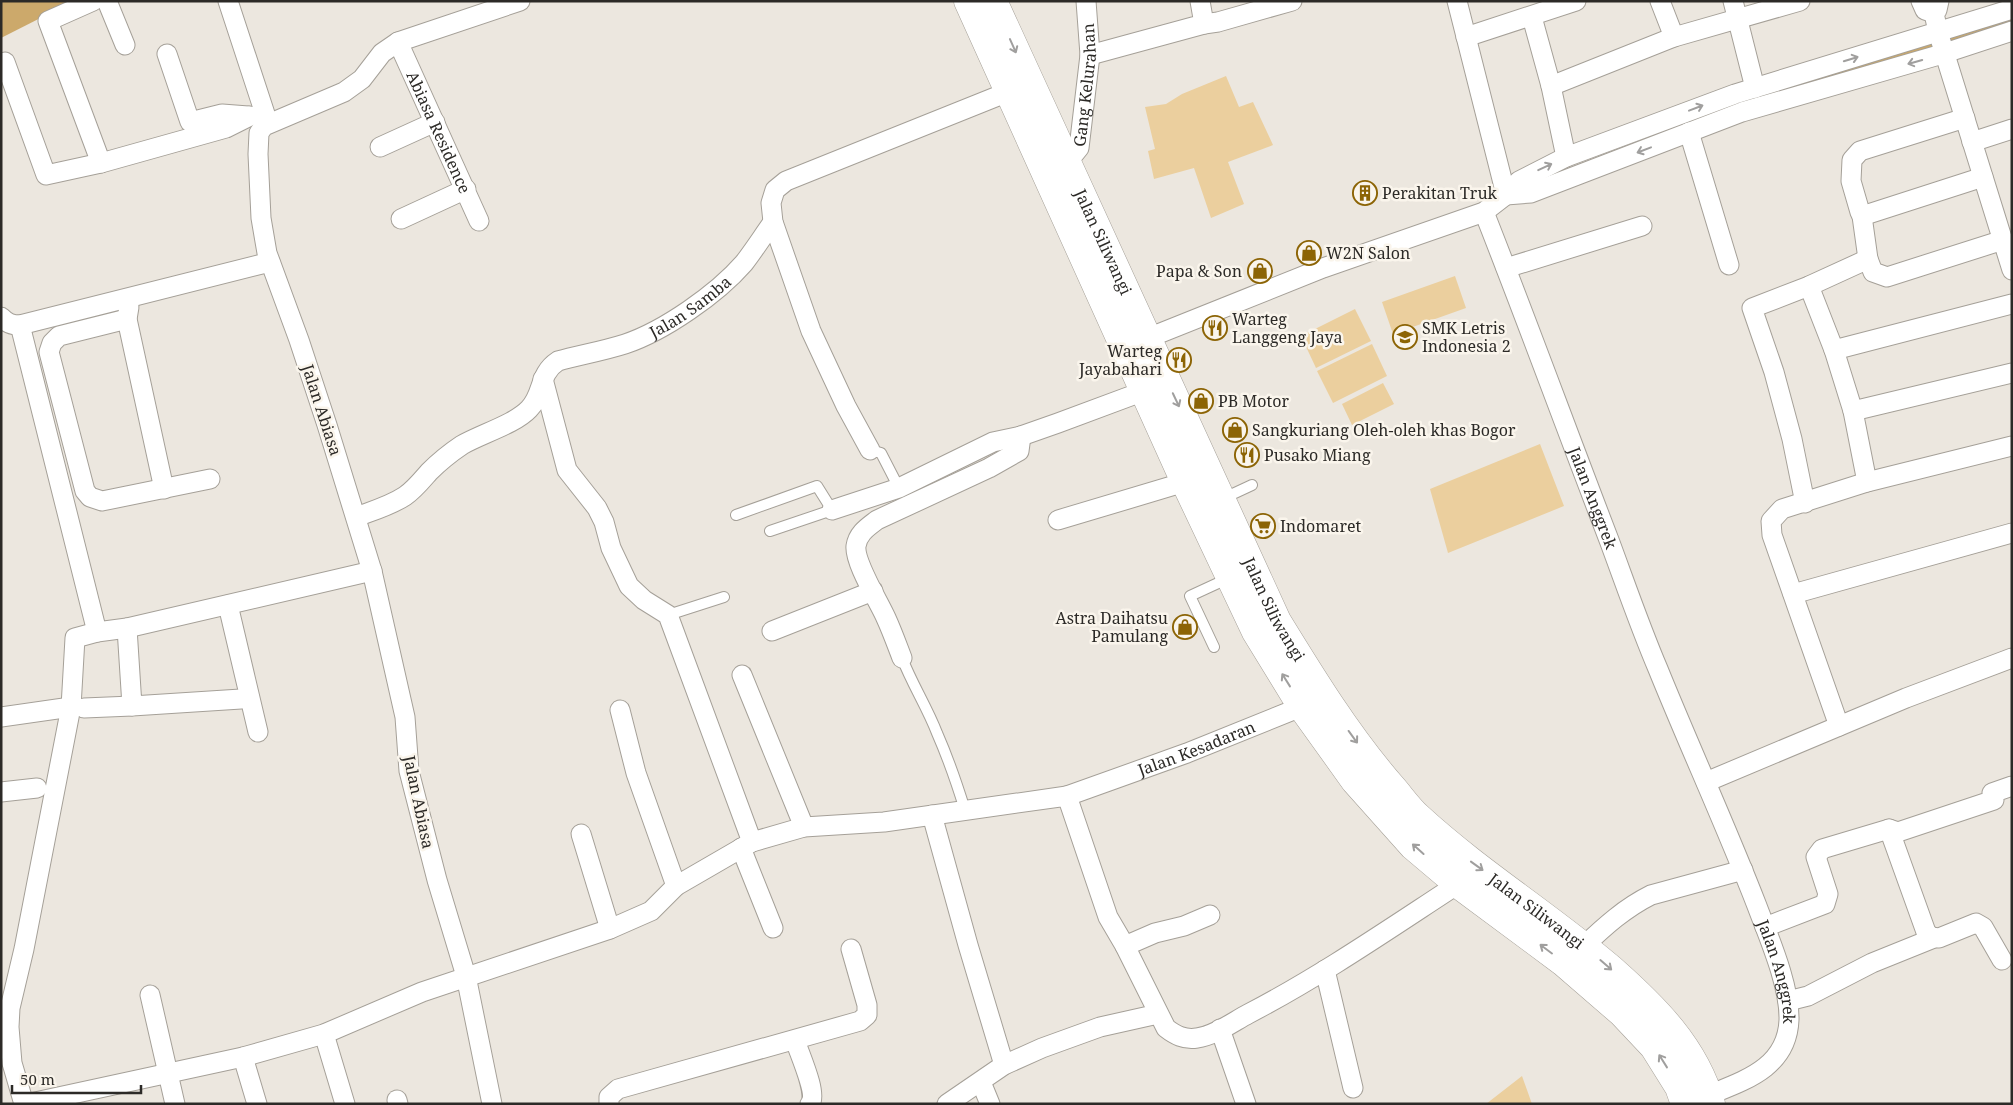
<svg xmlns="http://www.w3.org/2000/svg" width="2013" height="1105" viewBox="0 0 2013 1105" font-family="'Noto Serif',serif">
<rect width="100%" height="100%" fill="#ece7df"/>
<path fill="#ebcf9e" d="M1226,76L1239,107L1253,102L1273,145L1228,162L1244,204L1211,218L1194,168L1154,179L1148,151L1155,149L1145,107L1166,104L1182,94Z
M1455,276L1466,308L1393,334L1382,302Z
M1355,309L1371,341L1316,368L1301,336Z
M1372,344L1387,376L1333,403L1317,371Z
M1383,383L1394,404L1352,425L1342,404Z
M1540,444L1564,506L1448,553L1430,489Z
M1522,1076L1532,1104H1486Z"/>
<path fill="#cca96b" d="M1,1H69L70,3L1,38Z"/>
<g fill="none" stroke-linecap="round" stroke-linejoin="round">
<path stroke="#caa86a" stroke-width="5" d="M1804,82L1924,49L2012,20"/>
<defs>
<path id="service" d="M870,450L881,453L899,488
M1222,499L1252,485
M736,515L817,486L832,510L770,531
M668,615L724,597
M1214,647L1190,596L1229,578
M902,658C912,684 927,707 937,733C948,758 957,784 965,810"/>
<g id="minor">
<path d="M93,1L48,21L101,163"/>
<path d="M107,1L125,45"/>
<path d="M228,1L268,123"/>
<path d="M1457,1L1506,195"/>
<path d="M1660,1L1674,37"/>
<path d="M1733,1L1755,88"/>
<path d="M1921,1L1925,10L1934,13"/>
<path d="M1939,1L1937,10L1934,13L1938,32L2012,270"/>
<path d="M1532,17L1551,86L1566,157"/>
<path d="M1204,24L1218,22L1292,1"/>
<path d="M1466,37L1576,1"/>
<path id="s1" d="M398,42L479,221"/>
<path d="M167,54L190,122L222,114L248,116"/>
<path d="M1090,55L1204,24L1200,1"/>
<path d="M5,62L46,175L101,163L226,128L250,116"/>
<path d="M1551,86L1674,37L1800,1"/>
<path d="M1965,118L1860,151L1852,160L1851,181L1860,212L1862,216L1983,177"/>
<path d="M1689,132L1729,265"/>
<path d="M1972,142L2012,129"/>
<path d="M380,147L435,122"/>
<path id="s2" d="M1066,164L1079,148L1090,55L1086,1"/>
<path d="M1506,195L1531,193L1742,112L1939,55L2012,31"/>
<path id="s3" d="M1484,212C1527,321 1567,431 1609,540C1625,583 1640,627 1658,669C1690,748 1726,826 1757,906C1769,938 1790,986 1789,1020C1787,1067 1746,1080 1709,1095"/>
<path d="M1862,216L1868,259"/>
<path d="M401,219L466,189"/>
<path d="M1506,268L1642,226"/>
<path d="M1809,286L1834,350L1853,411L1867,482"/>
<path d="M129,307L127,319L164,489"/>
<path d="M1,317C7,323 11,325 20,325L270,262"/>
<path d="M127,319L59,336L52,343L49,352L85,491L90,497L102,501L210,479"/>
<path d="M20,325L97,632L127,628L372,571"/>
<path d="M1148,338L1323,268L1484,212L1506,195L1519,181L1566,157L1735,94L2012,9"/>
<path d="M1834,350L2012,304"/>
<path d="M543,379L567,470L597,508L604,522L611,548L629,586L644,600L668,615L752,842"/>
<path d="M1853,411L2012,373"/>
<path d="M870,450L846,406L811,331L773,222L771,203L775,190L786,181L1008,92"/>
<path d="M1805,503L1792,439L1774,372L1752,308L1809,286L1868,259L1873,272L1887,277L2003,240"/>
<path d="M832,510L899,488L993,442L1021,436L1058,423L1144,391"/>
<path id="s4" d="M356,517C372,511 390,506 405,496C414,490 422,480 429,472C439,462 450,453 462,445C481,434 515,424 529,409C544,394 538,374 558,361C580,355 603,351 625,344C664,331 717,294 744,263C754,250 763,236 773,222"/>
<path d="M1058,520L1185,482"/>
<path d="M1793,594L2012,533"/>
<path d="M228,605L258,732"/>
<path d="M127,628L132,706L241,699"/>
<path d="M772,631L873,591"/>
<path d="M902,658C897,645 892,631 886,618C879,602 854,562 856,546C858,533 868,527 877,520L989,468L1019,451L1021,436"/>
<path d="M742,675L804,827"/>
<path d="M84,708L132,706"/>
<path d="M620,710L636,773L676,886"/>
<path d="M1,717L71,707"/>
<path d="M1839,726L1772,535L1771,521L1782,509L1867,482L2012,446"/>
<path d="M1706,782L1906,698L2012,658"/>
<path d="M1,792L37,788"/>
<path id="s5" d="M1067,796L1187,753L1311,703"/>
<path d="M932,815L968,945L1004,1065"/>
<path d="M1889,829L1926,932L1931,937L1939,938L1976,923L1983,927L2002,960"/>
<path d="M581,834L610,929"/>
<path d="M741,848L773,928"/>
<path d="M1765,927L1825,904L1828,894L1816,857L1822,849L1889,829L1898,832L1994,800L1992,793L2012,786"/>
<path d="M1125,946L1155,933L1184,926L1210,915"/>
<path d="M1584,946C1605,926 1625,908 1651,895L1743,870"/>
<path d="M1325,970L1353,1088"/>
<path d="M150,995L175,1104"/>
<path d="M1788,1001L1808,996L1872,963L1934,938"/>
<path d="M1220,1029L1246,1104"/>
<path d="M324,1034L345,1104"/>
<path d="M795,1040C799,1053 818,1094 810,1104"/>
<path d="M243,1057L257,1104"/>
<path d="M981,1082L990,1104"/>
<path d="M397,1100L398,1104"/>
<path d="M24,1104L12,1063L9,1027L10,1008L24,949L71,707L75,638L97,632"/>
<path d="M26,1104L243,1057L324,1034L422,992L610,929L651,911L676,886L752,842L804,827L884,822L1067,796L1108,917L1125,946L1166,1028C1175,1035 1184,1040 1197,1038C1214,1036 1233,1022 1248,1014C1321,976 1389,929 1458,884"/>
<path d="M492,1104L466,976L437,880L409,771L405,717L372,571L327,425L299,340L267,253L261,218L258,154L259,133L264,126L344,92L362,79L382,53L398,42L520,1"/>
<path d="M609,1104V1097L618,1089L860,1021L867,1015V1005L851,949"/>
<path d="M947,1104L1004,1065L1042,1048L1100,1027L1158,1014"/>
</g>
<g id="primary">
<path d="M968,1L1185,482L1256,632L1302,707L1355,781L1413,846L1458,884L1563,962L1622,1013L1654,1047L1679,1087L1685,1104"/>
<path id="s6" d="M993,1L1277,621C1312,678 1347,735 1391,786C1400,796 1408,808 1418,817C1479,873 1549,916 1611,969C1654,1007 1695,1047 1711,1104"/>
</g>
</defs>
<use href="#service" stroke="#a5a098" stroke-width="12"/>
<use href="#minor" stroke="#a5a098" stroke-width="21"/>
<use href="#primary" stroke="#a5a098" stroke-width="29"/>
<use href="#service" stroke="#fff" stroke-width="10"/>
<use href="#minor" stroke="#fff" stroke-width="19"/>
<use href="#primary" stroke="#fff" stroke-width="28"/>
</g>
<defs><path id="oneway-shaft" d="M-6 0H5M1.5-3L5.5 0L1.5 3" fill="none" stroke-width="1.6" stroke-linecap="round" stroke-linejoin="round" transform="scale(1.25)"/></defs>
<g stroke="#a09f9e">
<use href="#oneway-shaft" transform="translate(1013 46) rotate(66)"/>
<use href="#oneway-shaft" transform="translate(1851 59) rotate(-17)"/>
<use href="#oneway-shaft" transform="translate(1915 62) rotate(164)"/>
<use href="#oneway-shaft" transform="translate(1696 108) rotate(-21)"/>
<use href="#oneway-shaft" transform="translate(1644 150) rotate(159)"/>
<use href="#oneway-shaft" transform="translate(1545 167) rotate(-25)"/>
<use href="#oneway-shaft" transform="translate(1176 400) rotate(65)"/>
<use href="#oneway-shaft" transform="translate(1286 680) rotate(-122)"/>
<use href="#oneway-shaft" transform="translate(1353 737) rotate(54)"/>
<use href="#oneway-shaft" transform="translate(1418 849) rotate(-138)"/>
<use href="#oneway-shaft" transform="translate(1477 866) rotate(36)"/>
<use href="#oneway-shaft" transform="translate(1546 949) rotate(-143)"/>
<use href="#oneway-shaft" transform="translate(1606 965) rotate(41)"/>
<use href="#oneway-shaft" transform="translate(1663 1061) rotate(-122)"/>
</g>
<defs>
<symbol id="building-ring" viewBox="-11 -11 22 22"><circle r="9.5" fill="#faf5ec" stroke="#8c6405" stroke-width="1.5"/><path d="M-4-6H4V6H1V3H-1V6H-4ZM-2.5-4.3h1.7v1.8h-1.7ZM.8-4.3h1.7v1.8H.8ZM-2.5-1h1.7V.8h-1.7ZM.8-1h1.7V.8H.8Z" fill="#8c6405"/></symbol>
<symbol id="shop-ring" viewBox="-11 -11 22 22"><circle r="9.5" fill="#faf5ec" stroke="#8c6405" stroke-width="1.5"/><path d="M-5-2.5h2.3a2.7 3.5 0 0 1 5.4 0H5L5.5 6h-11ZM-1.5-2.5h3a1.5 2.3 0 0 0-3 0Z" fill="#8c6405"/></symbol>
<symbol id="restaurant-ring" viewBox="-11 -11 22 22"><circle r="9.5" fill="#faf5ec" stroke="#8c6405" stroke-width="1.5"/><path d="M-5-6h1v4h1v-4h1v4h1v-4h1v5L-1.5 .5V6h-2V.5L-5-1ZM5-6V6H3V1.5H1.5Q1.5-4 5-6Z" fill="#8c6405"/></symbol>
<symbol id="school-ring" viewBox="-11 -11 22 22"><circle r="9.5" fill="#faf5ec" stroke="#8c6405" stroke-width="1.5"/><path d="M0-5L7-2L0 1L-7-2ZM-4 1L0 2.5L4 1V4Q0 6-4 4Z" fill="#8c6405"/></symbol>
<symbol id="supermarket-ring" viewBox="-11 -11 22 22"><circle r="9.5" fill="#faf5ec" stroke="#8c6405" stroke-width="1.5"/><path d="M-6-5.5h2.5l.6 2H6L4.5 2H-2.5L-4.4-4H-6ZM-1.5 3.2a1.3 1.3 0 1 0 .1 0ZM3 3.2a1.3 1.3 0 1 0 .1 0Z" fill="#8c6405"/></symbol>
</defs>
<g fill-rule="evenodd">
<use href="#building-ring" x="1351" y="179" width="28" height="28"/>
<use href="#shop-ring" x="1295" y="239" width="28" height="28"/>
<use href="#shop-ring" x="1246" y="257" width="28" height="28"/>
<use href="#restaurant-ring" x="1201" y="314" width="28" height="28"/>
<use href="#school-ring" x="1391" y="323" width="28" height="28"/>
<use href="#restaurant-ring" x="1165" y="346" width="28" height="28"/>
<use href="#shop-ring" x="1187" y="387" width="28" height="28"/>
<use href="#shop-ring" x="1221" y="416" width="28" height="28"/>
<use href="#restaurant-ring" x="1233" y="441" width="28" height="28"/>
<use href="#supermarket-ring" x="1249" y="512" width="28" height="28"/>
<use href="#shop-ring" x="1171" y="613" width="28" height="28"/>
</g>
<g text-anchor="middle" stroke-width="5" stroke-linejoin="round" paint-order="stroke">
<g font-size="16" fill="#2c2a27" stroke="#faf5ec">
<text dy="6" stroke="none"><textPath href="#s2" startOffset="84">Gang Kelurahan</textPath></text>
<text dy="6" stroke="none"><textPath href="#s1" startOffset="99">Abiasa Residence</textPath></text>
<text dy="6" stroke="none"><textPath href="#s6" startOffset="265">Jalan Siliwangi</textPath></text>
<text dy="6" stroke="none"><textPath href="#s4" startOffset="408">Jalan Samba</textPath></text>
<text transform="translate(322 410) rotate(72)" y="6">Jalan Abiasa</text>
<text dy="6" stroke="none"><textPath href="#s3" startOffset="306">Jalan Anggrek</textPath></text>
<text dy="6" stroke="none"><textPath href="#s6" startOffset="670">Jalan Siliwangi</textPath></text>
<text dy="6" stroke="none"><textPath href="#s5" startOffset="138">Jalan Kesadaran</textPath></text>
<text transform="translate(419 802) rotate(78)" y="6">Jalan Abiasa</text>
<text dy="6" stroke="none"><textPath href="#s6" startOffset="1075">Jalan Siliwangi</textPath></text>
<text dy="6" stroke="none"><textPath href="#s3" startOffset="815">Jalan Anggrek</textPath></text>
</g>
<g font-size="16" fill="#2c2a27" stroke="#faf5ec" text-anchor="start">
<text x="1382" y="199">Perakitan Truk</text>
<text x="1326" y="259">W2N Salon</text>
<text x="1242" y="277" text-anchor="end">Papa &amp; Son</text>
<text x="1232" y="325">Warteg<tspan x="1232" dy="18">Langgeng Jaya</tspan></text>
<text x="1422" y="334">SMK Letris<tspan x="1422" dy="18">Indonesia 2</tspan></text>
<text x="1162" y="357" text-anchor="end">Warteg<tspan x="1162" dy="18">Jayabahari</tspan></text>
<text x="1218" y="407">PB Motor</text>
<text x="1252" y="436">Sangkuriang Oleh-oleh khas Bogor</text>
<text x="1264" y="461">Pusako Miang</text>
<text x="1280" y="532">Indomaret</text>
<text x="1168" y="624" text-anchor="end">Astra Daihatsu<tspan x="1168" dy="18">Pamulang</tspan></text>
</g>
</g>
<rect width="2013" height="1105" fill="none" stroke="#2c2a27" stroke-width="5"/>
<path d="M12 1085v8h129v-8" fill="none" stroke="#2c2a27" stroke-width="2.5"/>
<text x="20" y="1085" font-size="15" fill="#2c2a27" stroke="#faf5ec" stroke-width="4" paint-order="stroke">50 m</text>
</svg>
